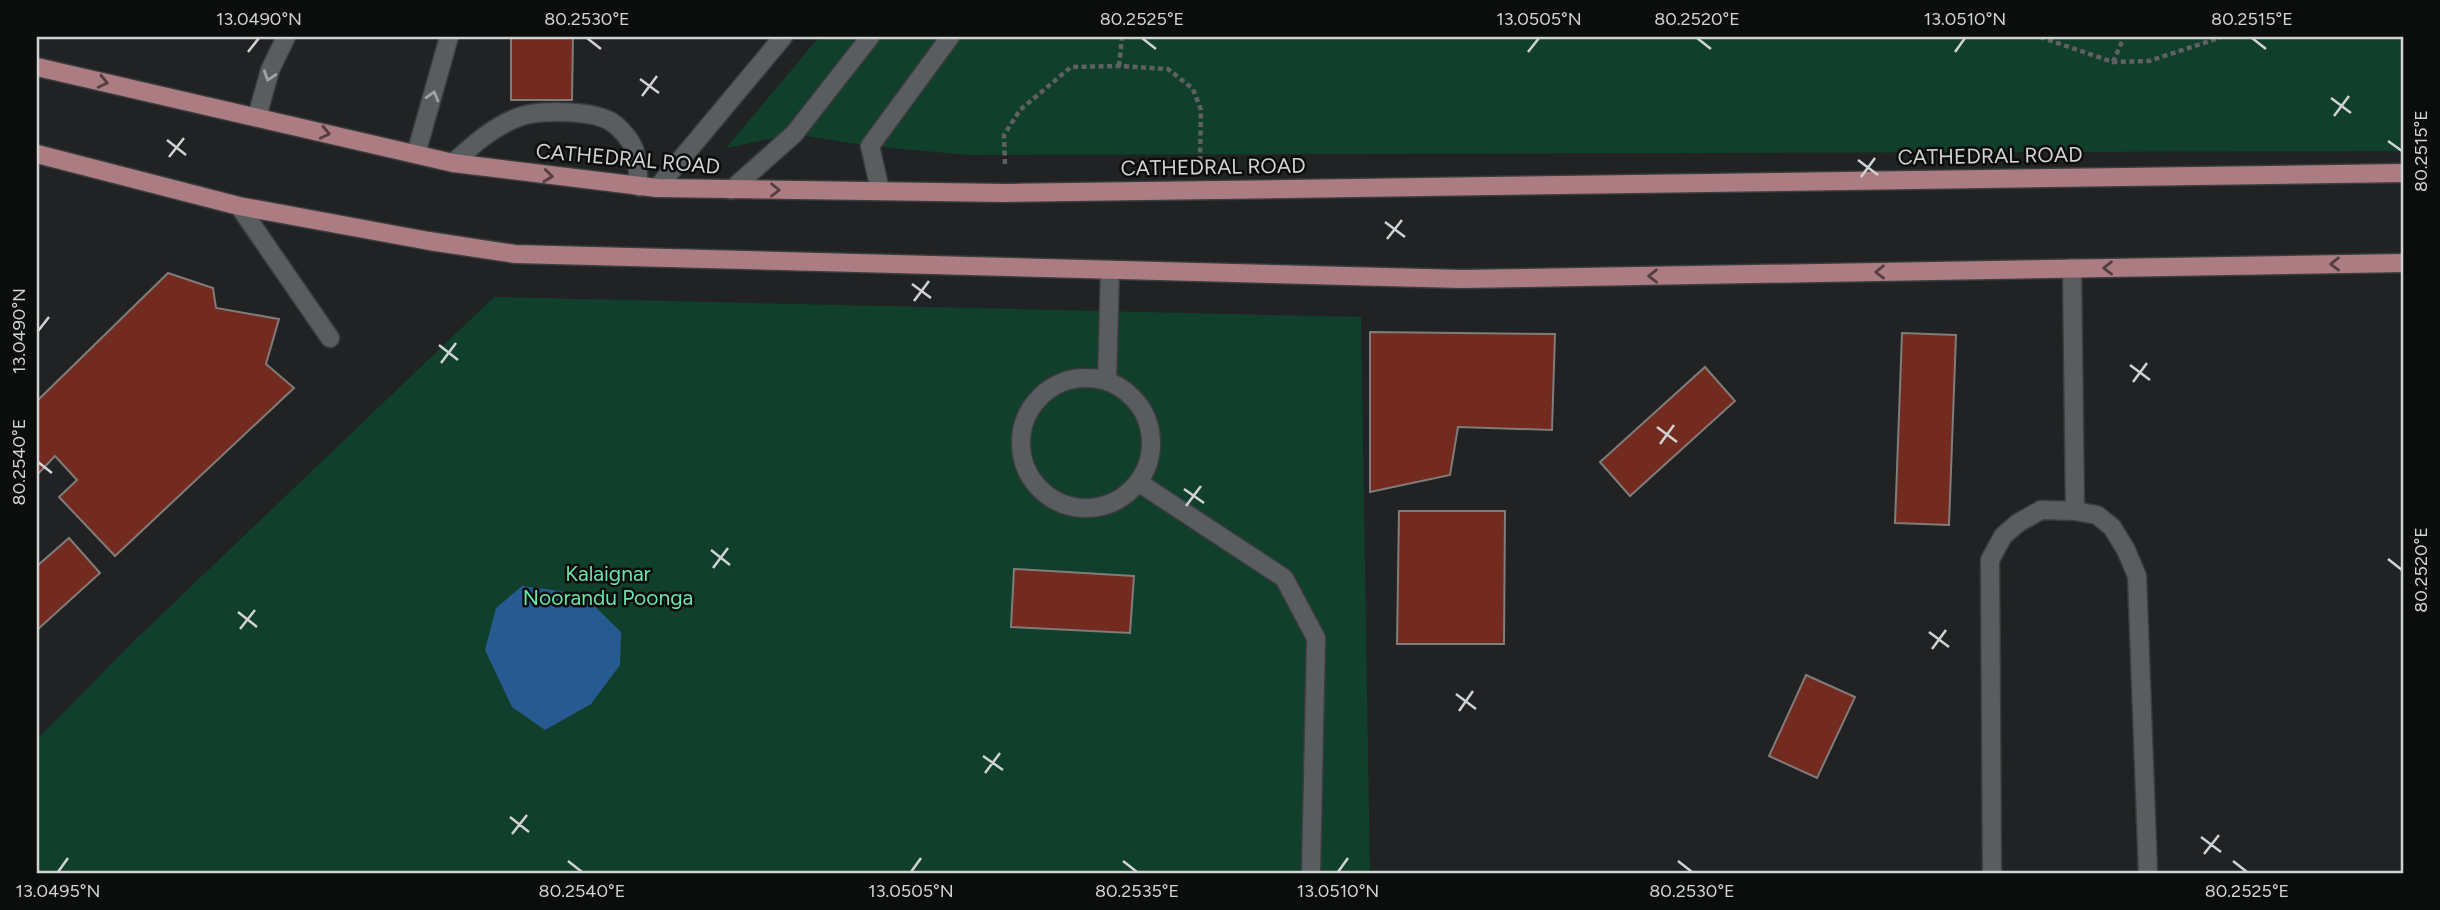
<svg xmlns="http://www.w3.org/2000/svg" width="2440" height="910" viewBox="0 0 2440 910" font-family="Figtree,sans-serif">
<rect width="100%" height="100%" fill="#202224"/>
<path fill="#103f2b" d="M819,37H2403V151L968,155L870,146L794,134L726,148Z
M494,297L1361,317L1370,873H37V739L137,638Z"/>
<path fill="#285a92" d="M522,586L582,594L621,632L620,665L591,704L545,730L512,707L485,650L496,608Z"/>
<path fill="#742b1f" stroke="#807c7b" stroke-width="2" d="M511,37H573L572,100H511Z
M168,273L213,288L216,308L279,319L266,364L294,388L115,556L59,497L77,480L55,456L37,475V401Z
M1370,332L1555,334L1552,430L1458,427L1450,475L1370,492Z
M1902,333L1956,335L1949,525L1895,523Z
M1705,367L1735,401L1630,496L1600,462Z
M1399,511H1505L1504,644H1397Z
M69,538L100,573L37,630V566Z
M1014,569L1134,576L1130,633L1011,627Z
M1806,675L1855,697L1817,778L1769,756Z"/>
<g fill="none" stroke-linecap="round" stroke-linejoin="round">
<defs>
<path id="service" d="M257,117L270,70L286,37
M416,154L449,37
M453,163C472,146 490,129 514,119C535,109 589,110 610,121C620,127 630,139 634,149C638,160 638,175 639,187
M731,190L794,134L870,37
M880,190L870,146L950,37
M239,206L330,338
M2072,268L2075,511
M1021 443a65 65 0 1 1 130 0a65 65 0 1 1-130 0Z
M1107,381L1110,270
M1138,482L1284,578L1316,638L1311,873
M1992,873L1990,560L2003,536L2018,523L2041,510L2075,511L2097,515L2112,527L2126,550L2137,576L2148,873"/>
<path id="minor" d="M657,188L783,37"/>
<path id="primary" d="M37,67L453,163L657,188L1005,193L2403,173
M37,154L239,206L429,241L515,254L1462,279L2403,263"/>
</defs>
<use href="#service" stroke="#3a3c3d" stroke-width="21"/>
<use href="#minor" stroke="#3a3c3d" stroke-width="21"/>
<use href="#primary" stroke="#3a3c3d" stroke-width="21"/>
<path stroke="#5f6062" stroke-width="4.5" stroke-dasharray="5 3.5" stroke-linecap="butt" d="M2040,37L2113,62L2149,61L2222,37
M2113,62L2124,37
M1119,66L1122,37
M1005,164L1004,135L1020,110L1071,67L1119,66L1168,69L1193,89L1201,110L1200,160"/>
<use href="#service" stroke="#5a5d5f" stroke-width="18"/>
<use href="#minor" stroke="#5a5d5f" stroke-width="18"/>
<use href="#primary" stroke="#ab7c81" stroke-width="18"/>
</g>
<defs><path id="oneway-chevron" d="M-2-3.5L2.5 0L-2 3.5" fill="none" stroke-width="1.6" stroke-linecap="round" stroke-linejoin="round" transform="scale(1.75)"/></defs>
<g stroke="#a1a3a5">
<use href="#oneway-chevron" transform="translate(269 76) rotate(109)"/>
<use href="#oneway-chevron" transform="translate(433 96) rotate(-74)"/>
</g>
<g stroke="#533e41">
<use href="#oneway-chevron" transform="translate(103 82) rotate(13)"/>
<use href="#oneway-chevron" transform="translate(325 133) rotate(13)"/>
<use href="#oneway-chevron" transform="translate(548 176) rotate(7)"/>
<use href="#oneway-chevron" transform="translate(775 190)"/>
<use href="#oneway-chevron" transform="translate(2335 264) rotate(179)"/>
<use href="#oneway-chevron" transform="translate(2108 268) rotate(179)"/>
<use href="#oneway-chevron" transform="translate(1880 272) rotate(179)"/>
<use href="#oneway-chevron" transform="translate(1653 276) rotate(179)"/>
</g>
<path fill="none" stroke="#d1d2d3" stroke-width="2.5" d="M587,38L601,49M1142,38L1156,49M1697,38L1711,49M2252,38L2266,49M248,52L259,38M1528,52L1539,38M1955,52L1965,38M640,79L659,93M642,96L657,76M2331,98L2351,113M2334,116L2349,96M167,140L186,155M2388,141L2402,151M169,157L184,138M1858,160L1878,175M1861,177L1875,158M1385,222L1405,237M1387,239L1402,220M912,284L931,298M914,301L929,281M38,331L49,317M439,345L458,360M441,363L456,343M2130,365L2150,380M2133,382L2147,363M1657,427L1677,442M1660,444L1674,425M38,462L52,473M1184,489L1204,503M1186,506L1201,486M711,550L730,565M2388,559L2402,570M713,568L728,548M238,612L257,627M240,629L255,610M1929,632L1949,647M1932,649L1946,630M1456,694L1476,709M1459,711L1473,691M983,756L1003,770M985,773L1000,753M510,817L529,832M512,834L527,815M2201,837L2221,852M2204,854L2219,835M568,861L582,872M1123,861L1137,872M1678,861L1692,872M2233,861L2247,872M58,872L68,858M911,872L921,858M1338,872L1348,858"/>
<g text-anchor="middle" stroke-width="5" stroke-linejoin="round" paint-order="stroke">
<g font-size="21" fill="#d1d2d3" stroke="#0b0c0c">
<text transform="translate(1990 156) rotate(-1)" y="7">CATHEDRAL ROAD</text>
<text transform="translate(628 159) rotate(5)" y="7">CATHEDRAL ROAD</text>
<text transform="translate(1213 167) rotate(-1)" y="7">CATHEDRAL ROAD</text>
</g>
<g font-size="21" fill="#6be4ac" stroke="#0b0c0c">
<text x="608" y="581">Kalaignar<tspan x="608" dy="24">Noorandu Poonga</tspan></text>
</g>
</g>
<rect width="2440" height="910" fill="none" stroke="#0b0c0c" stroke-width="77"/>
<rect x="38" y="38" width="2364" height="834" fill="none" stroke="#d1d2d3" stroke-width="2.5"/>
<g font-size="18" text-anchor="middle" fill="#d1d2d3">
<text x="259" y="25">13.0490°N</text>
<text x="587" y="25">80.2530°E</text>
<text x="1142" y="25">80.2525°E</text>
<text x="1539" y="25">13.0505°N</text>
<text x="1697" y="25">80.2520°E</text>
<text x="1965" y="25">13.0510°N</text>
<text x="2252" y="25">80.2515°E</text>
<text transform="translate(2421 151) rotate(-90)" y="6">80.2515°E</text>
<text transform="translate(19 331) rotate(-90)" y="6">13.0490°N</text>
<text transform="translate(19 462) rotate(-90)" y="6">80.2540°E</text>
<text transform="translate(2421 570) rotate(-90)" y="6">80.2520°E</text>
<text x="58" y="897">13.0495°N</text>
<text x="582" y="897">80.2540°E</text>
<text x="911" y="897">13.0505°N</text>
<text x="1137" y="897">80.2535°E</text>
<text x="1338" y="897">13.0510°N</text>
<text x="1692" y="897">80.2530°E</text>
<text x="2247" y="897">80.2525°E</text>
</g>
</svg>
